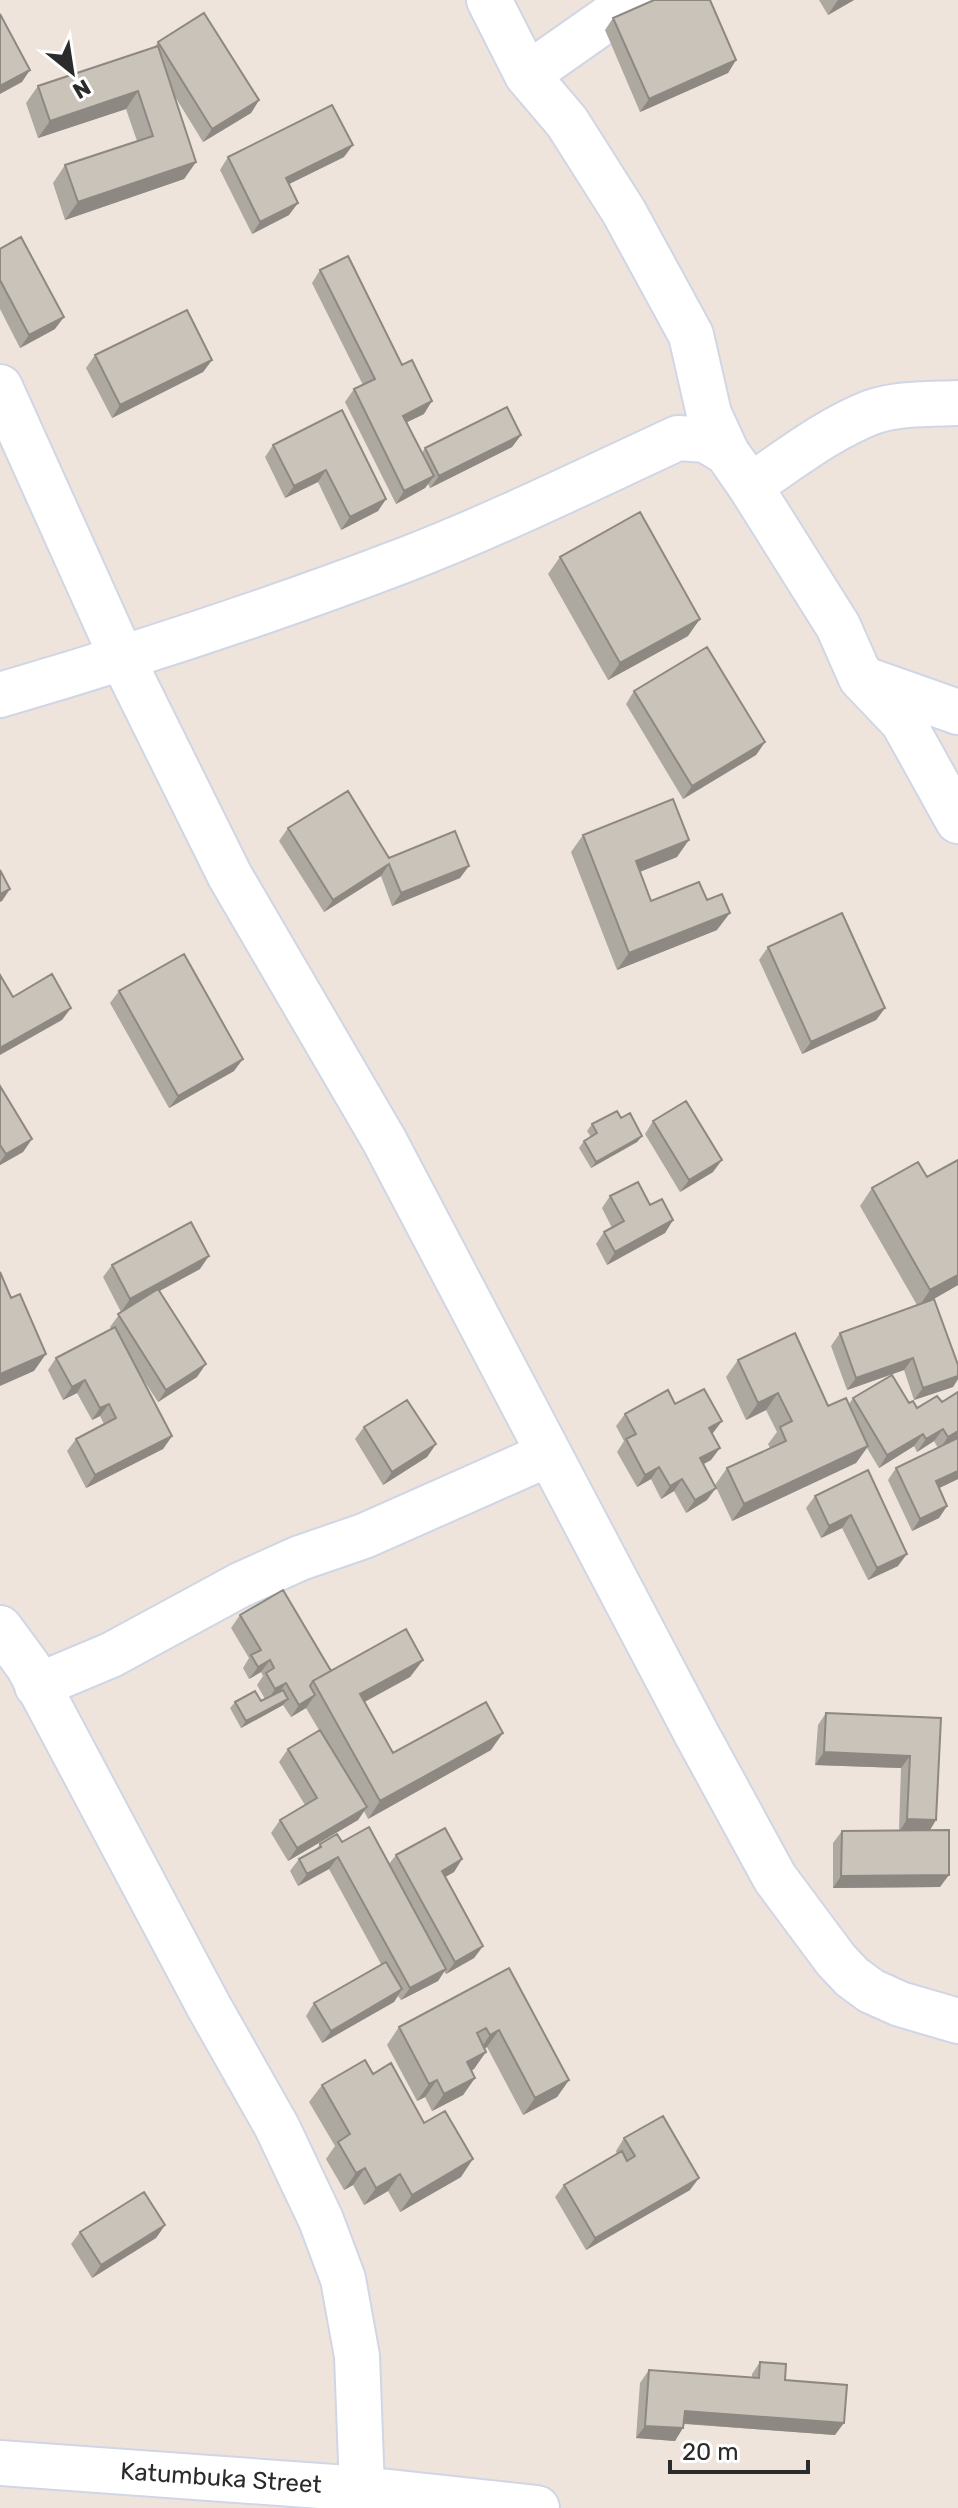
<svg xmlns="http://www.w3.org/2000/svg" width="958" height="2508" viewBox="0 0 958 2508" font-family="Rubik,sans-serif">
<rect width="100%" height="100%" fill="#eee4db"/>
<g fill="none" stroke-linecap="round" stroke-linejoin="round">
<defs>
<path id="street" d="M489,0L527,75L567,122L624,212L691,335L709,414L727,453
M527,75L634,0
M0,387L122,658L230,876L384,1140L696,1733L775,1878L836,1960L852,1977L871,1991L900,2004L958,2021
M750,486C789,460 828,429 872,412C898,403 930,404 958,403
M870,681L958,712
M0,695C137,655 274,610 407,559C500,523 589,479 678,438L706,440L727,453L750,486L838,626L861,678L903,722L958,821
M0,1628L28,1666L208,2005L277,2127L321,2220L343,2279L357,2356L362,2489
M37,1686L111,1655L240,1585L300,1558L364,1536L549,1454"/>
<path id="secondary" d="M0,2463L362,2489L537,2508"/>
</defs>
<use href="#street" stroke="#d0d6e5" stroke-width="48"/>
<use href="#secondary" stroke="#d0d6e5" stroke-width="48"/>
<use href="#street" stroke="#fff" stroke-width="44"/>
<use href="#secondary" stroke="#fff" stroke-width="44"/>
</g>
<path fill="#ada8a0" d="M819,0H854L828,15Z
M613,18L736,60L728,73L640,112L605,30Z
M158,42L259,100L251,113L203,142L174,95L196,162L184,179L65,220L53,183L65,165L137,141L126,109L38,138L26,103L38,86L154,48Z
M228,157H344L289,184V215L252,234L220,170Z
M0,249L55,329L20,348L0,309Z
M320,270L424,414L407,422L422,453L425,448L521,435L512,447L430,488L428,484L425,488L396,504L345,402L354,389L363,385L312,283Z
M95,355L212,360L203,372L112,418L86,368Z
M273,445L386,499L378,511L341,530L318,482L285,498L265,457Z
M560,557L688,636L608,680L548,574Z
M634,691L765,742L756,755L683,799L626,704Z
M288,828L389,858L460,878L392,906L381,876L324,912L279,841Z
M583,835L677,857L640,872L651,901L717,930L617,970L571,852Z
M768,947L885,1008L876,1020L802,1054L759,960Z
M119,991L234,1071L169,1108L110,1003Z
M0,1086L32,1139L23,1152L0,1165Z
M621,1118L642,1136L637,1142L591,1168L579,1148L584,1141L591,1137L587,1131L592,1124Z
M653,1121L713,1172L680,1192L645,1134Z
M872,1188L958,1285L932,1300L958,1365V1379L953,1387L914,1400L904,1370L847,1390L831,1346L840,1333L917,1305L860,1206Z
M610,1196L650,1205L673,1220L665,1233L607,1265L596,1244L604,1232L612,1228L602,1208Z
M112,1265L200,1269L159,1291L197,1377L158,1402L139,1373L172,1436L163,1449L86,1488L67,1451L76,1439L104,1424L100,1416L92,1420L77,1393L63,1400L48,1370L56,1358L111,1329L110,1327L121,1312L103,1277Z
M738,1360L828,1406L849,1404L853,1398L909,1403L917,1408L942,1402L958,1392V1479L939,1488L947,1506L939,1518L912,1531L888,1480L896,1468L938,1448L934,1441L917,1452L914,1446L879,1468L867,1448L856,1463L732,1521L715,1485L727,1468L770,1448L768,1444L777,1432L766,1410L746,1420L726,1377Z
M675,1404L713,1433L711,1460L703,1464L707,1500L686,1513L674,1491L661,1499L651,1479L637,1487L617,1452L624,1441L616,1426L625,1414Z
M364,1427L436,1444L427,1457L383,1485L355,1439Z
M868,1470L898,1566L868,1580L842,1528L821,1538L806,1508L815,1496Z
M240,1615L331,1671L423,1660L410,1677L364,1702L393,1753L491,1750L368,1819L364,1811L358,1820L288,1861L271,1833L280,1820L305,1805L279,1762L288,1749L319,1730L306,1708L291,1717L283,1705L241,1728L230,1708L235,1702L261,1701L265,1699L257,1685L263,1676L261,1672L249,1679L243,1668L249,1658L231,1628Z
M826,1713L941,1718L936,1820L930,1830L940,1887L833,1888V1843L842,1831L899,1830L901,1768L815,1765L818,1725Z
M342,1842L389,1864L396,1855L462,1859L454,1872L445,1877L483,1946L474,1958L446,1974L444,1971L438,1981L401,2000L398,1996L394,2002L322,2043L306,2016L314,2003L381,1964L329,1869L298,1886L290,1871L299,1859L316,1850L320,1844Z
M509,1968L569,2080L557,2097L523,2115L487,2047L485,2049L474,2069L471,2071L475,2078L463,2095L432,2111L425,2097L417,2101L387,2045L399,2027Z
M373,2074L424,2123L461,2177L400,2212L388,2191L364,2205L353,2185L344,2190L326,2159L335,2146L309,2102L322,2085Z
M624,2138L690,2190L586,2250L555,2197L564,2185L617,2154L616,2151Z
M165,2225L156,2238L92,2278L71,2244L80,2232Z
M760,2362L785,2380L835,2435L684,2424L675,2441L636,2438L640,2383L649,2370L752,2378V2374Z"/>
<path fill="#8d8882" d="M838,0H854L828,15Z
M736,60L728,73L640,112L649,99Z
M30,70L22,82L0,94V86Z
M138,91L126,109L38,138L50,121Z
M259,100L251,113L203,142L212,129Z
M353,145L344,157L277,190L286,178Z
M196,162L184,179L65,220L78,202Z
M298,203L289,215L252,234L260,222Z
M64,317L55,329L20,348L29,335Z
M212,360L203,372L112,418L120,405Z
M432,401L424,414L395,428L403,416Z
M521,435L512,447L430,488L439,476Z
M326,470L318,482L285,498L294,486Z
M434,476L425,488L396,504L404,491Z
M386,499L378,511L341,530L350,517Z
M700,619L688,636L608,680L620,663Z
M765,742L756,755L683,799L692,786Z
M689,840L677,857L624,878L636,861Z
M389,864L381,876L324,912L333,900Z
M469,866L460,878L392,906L401,893Z
M10,889L2,901L0,902V894Z
M730,913L717,930L617,970L629,953Z
M71,1008L62,1020L0,1055V1048Z
M885,1008L876,1020L802,1054L811,1042Z
M243,1059L234,1071L169,1108L178,1096Z
M642,1136L637,1142L591,1168L596,1162Z
M32,1139L23,1152L0,1165V1162L6,1154Z
M722,1160L713,1172L680,1192L689,1180Z
M673,1220L665,1233L607,1265L615,1252Z
M209,1256L200,1269L121,1312L130,1299Z
M958,1275V1285L918,1308L930,1290Z
M46,1354L34,1371L0,1386V1374Z
M913,1358L904,1370L847,1390L856,1378Z
M206,1364L197,1377L158,1402L166,1390Z
M958,1376V1379L953,1387L914,1400L923,1388Z
M85,1380L77,1393L63,1400L72,1387Z
M778,1393L766,1410L746,1420L758,1403Z
M109,1404L100,1416L92,1420L100,1408Z
M722,1421L713,1433L700,1440L709,1428Z
M943,1429L934,1441L917,1452L926,1439Z
M958,1431V1439L939,1450L948,1437Z
M923,1434L914,1446L879,1468L887,1455Z
M172,1436L163,1449L86,1488L95,1475Z
M436,1444L427,1457L383,1485L392,1472Z
M868,1446L856,1463L732,1521L744,1504Z
M720,1448L711,1460L691,1471L700,1458Z
M659,1467L651,1479L637,1487L645,1475Z
M958,1471V1479L927,1494L936,1481Z
M682,1479L674,1491L661,1499L670,1486Z
M716,1488L707,1500L686,1513L695,1500Z
M947,1506L939,1518L912,1531L920,1519Z
M851,1515L842,1528L821,1538L829,1526Z
M907,1554L898,1566L868,1580L877,1568Z
M270,1660L261,1672L249,1679L258,1667Z
M423,1660L410,1677L348,1711L360,1694Z
M286,1683L277,1696L267,1702L275,1689Z
M315,1695L306,1708L291,1717L299,1705Z
M288,1699L283,1705L241,1728L246,1721Z
M503,1733L491,1750L368,1819L380,1801Z
M824,1752L910,1756L901,1768L815,1765Z
M367,1807L358,1820L288,1861L297,1848Z
M907,1819L936,1820L928,1833L899,1832Z
M338,1857L329,1869L298,1886L307,1874Z
M462,1859L454,1872L433,1884L442,1871Z
M949,1875L940,1887L833,1888L841,1876Z
M483,1946L474,1958L446,1974L455,1962Z
M446,1969L438,1981L401,2000L410,1988Z
M402,1989L394,2002L322,2043L331,2031Z
M499,2030L487,2047L478,2052L490,2035Z
M486,2052L474,2069L454,2079L467,2062Z
M475,2078L463,2095L432,2111L444,2094Z
M437,2080L425,2097L417,2101L429,2084Z
M569,2080L557,2097L523,2115L535,2098Z
M473,2159L461,2177L400,2212L412,2195Z
M365,2168L353,2185L344,2190L356,2173Z
M400,2174L388,2191L364,2205L376,2188Z
M699,2178L690,2190L586,2250L595,2238Z
M165,2225L156,2238L92,2278L101,2265Z
M685,2411L844,2423L835,2435L676,2423Z
M645,2426L683,2428L675,2441L636,2438Z"/>
<path fill="#c9c3ba" stroke="#8d8882" stroke-width="2" d="M654,0H710L736,60L649,99L613,18Z
M204,13L259,100L212,129L158,42Z
M0,14L30,70L0,86Z
M158,46L196,162L78,202L65,165L153,136L138,91L50,121L38,86Z
M332,105L353,145L286,178L298,203L260,222L228,157Z
M21,237L64,317L29,335L0,280V249Z
M348,256L402,365L412,360L432,401L403,416L434,476L404,491L354,389L375,379L320,270Z
M187,310L212,360L120,405L95,355Z
M507,407L521,435L439,476L425,448Z
M342,410L386,499L350,517L326,470L294,486L273,445Z
M640,512L700,619L620,663L560,557Z
M707,647L765,742L692,786L634,691Z
M348,791L389,858L455,831L469,866L401,893L389,864L333,900L288,828Z
M673,799L689,840L636,861L651,901L699,882L707,900L722,894L730,913L629,953L583,835Z
M0,870L10,889L0,894Z
M842,913L885,1008L811,1042L768,947Z
M184,954L243,1059L178,1096L119,991Z
M52,974L71,1008L0,1048V975L13,997Z
M0,1086L32,1139L6,1154L0,1145Z
M686,1101L722,1160L689,1180L653,1121Z
M617,1111L621,1118L630,1113L642,1136L596,1162L584,1141L597,1133L592,1124Z
M958,1160V1275L930,1290L872,1188L918,1162L927,1177Z
M638,1182L650,1205L662,1199L673,1220L615,1252L604,1232L624,1221L610,1196Z
M191,1222L209,1256L130,1299L112,1265Z
M0,1272L11,1298L20,1294L46,1354L0,1374Z
M158,1289L206,1364L166,1390L118,1314Z
M934,1299L958,1365V1376L923,1388L913,1358L856,1378L840,1333Z
M115,1327L172,1436L95,1475L76,1439L116,1418L109,1404L100,1408L85,1380L72,1387L56,1358Z
M795,1333L828,1406L846,1398L868,1446L744,1504L727,1468L786,1441L780,1427L792,1421L778,1393L758,1403L738,1360Z
M892,1375L909,1403L913,1401L917,1408L937,1396L942,1402L958,1392V1431L948,1437L943,1429L926,1439L923,1434L887,1455L853,1398Z
M704,1389L722,1421L709,1428L720,1448L700,1458L716,1488L695,1500L682,1479L670,1486L659,1467L645,1475L626,1439L636,1434L625,1414L668,1390L675,1404Z
M407,1400L436,1444L392,1472L364,1427Z
M958,1438V1471L936,1481L947,1506L920,1519L896,1468Z
M868,1470L907,1554L877,1568L851,1515L829,1526L815,1496Z
M283,1590L331,1671L313,1681L310,1686L315,1695L299,1705L286,1683L275,1689L266,1673L274,1668L270,1660L258,1667L251,1655L261,1650L240,1615Z
M406,1629L423,1660L360,1694L393,1753L486,1702L503,1733L380,1801L313,1681Z
M283,1690L288,1699L246,1721L235,1702L255,1691L261,1701Z
M826,1713L941,1718L936,1820L907,1819L910,1756L824,1752Z
M320,1730L367,1807L297,1848L280,1820L317,1798L288,1749Z
M369,1827L446,1969L410,1988L338,1857L307,1874L299,1859L321,1847L320,1844L337,1834L342,1842Z
M445,1828L462,1859L442,1871L483,1946L455,1962L396,1855Z
M949,1830V1875L841,1876L842,1831Z
M386,1962L402,1989L331,2031L314,2003Z
M509,1968L569,2080L535,2098L499,2030L490,2035L486,2028L477,2033L486,2052L467,2062L475,2078L444,2094L437,2080L429,2084L399,2027Z
M365,2060L373,2074L391,2063L424,2123L445,2111L473,2159L412,2195L400,2174L376,2188L365,2168L356,2173L338,2142L350,2134L322,2085Z
M663,2116L699,2178L595,2238L564,2185L622,2151L627,2161L635,2156L624,2138Z
M144,2192L165,2225L101,2265L80,2232Z
M760,2362L786,2364L785,2380L847,2385L844,2423L685,2411L683,2428L645,2426L649,2370L759,2378Z"/>
<g text-anchor="middle" stroke-width="6" stroke-linejoin="round" paint-order="stroke">
<g font-size="24" fill="#2b2b2b" stroke="#fff">
<text transform="translate(221 2478) rotate(4)" y="8">Katumbuka Street</text>
</g>
</g>
<g transform="translate(72 72) rotate(150)" stroke="#ffffff" stroke-width="6" paint-order="stroke">
<path d="M0-6L14 30L0 20L-14 30Z" fill="#2b2b2b"/>
<text y="-12" font-size="22" font-weight="bold" text-anchor="middle" fill="#2b2b2b">N</text>
</g>
<path d="M670 2460v12h138v-12" fill="none" stroke="#2b2b2b" stroke-width="4"/>
<text x="682" y="2460" font-size="24" fill="#2b2b2b" stroke="#ffffff" stroke-width="6" paint-order="stroke">20 m</text>
</svg>
